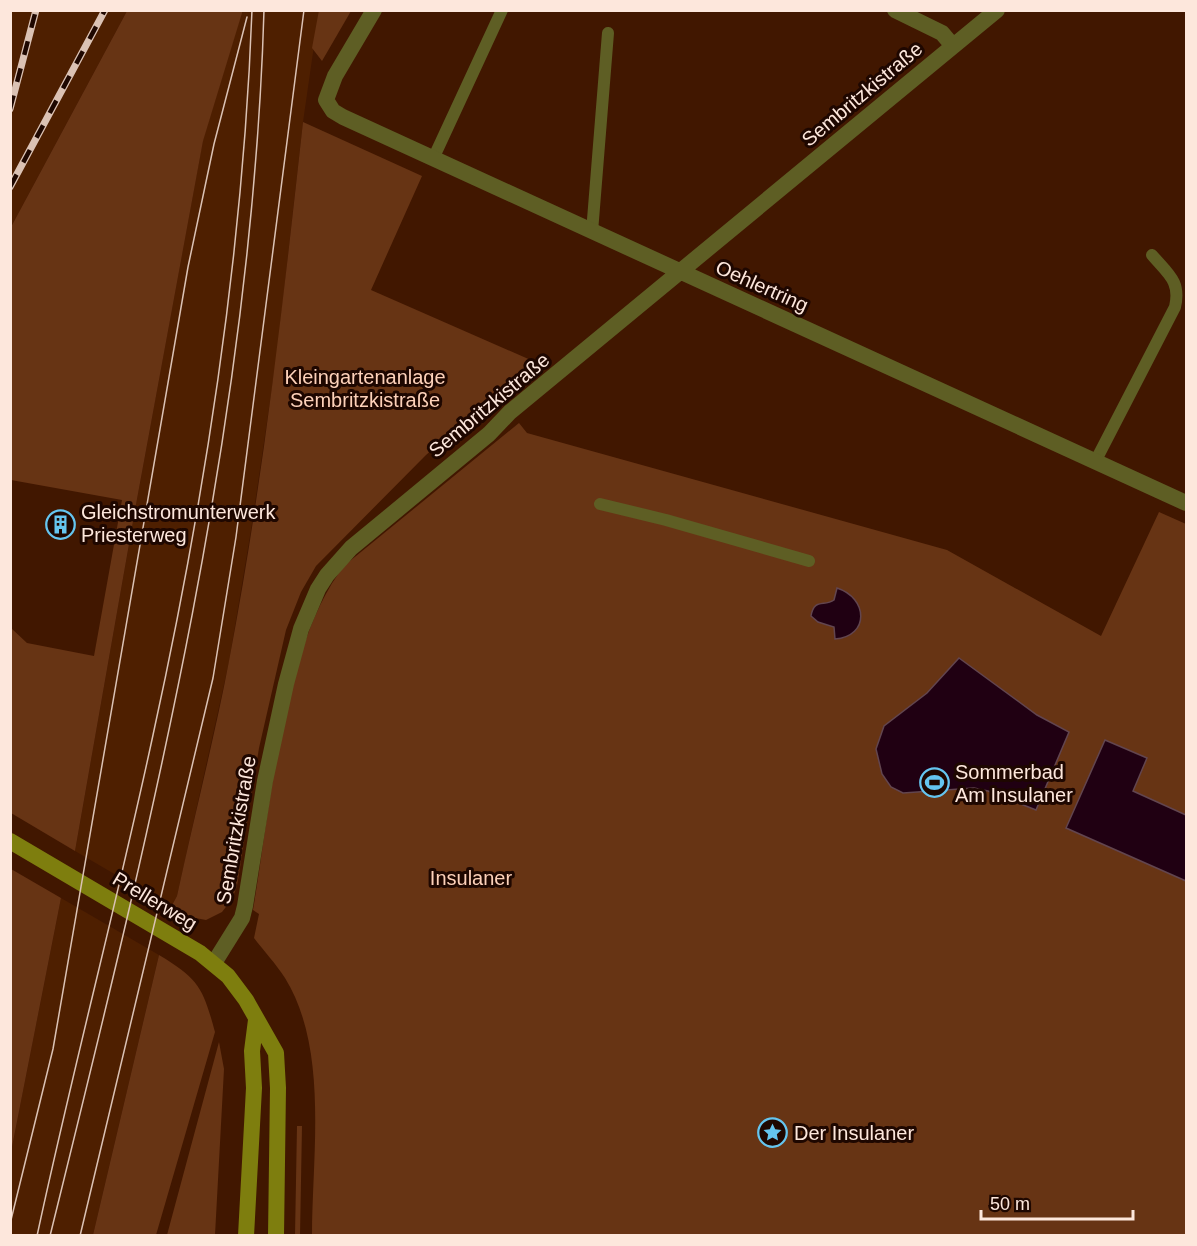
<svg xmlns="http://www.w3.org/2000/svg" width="1197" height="1246" viewBox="0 0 1197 1246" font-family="Helvetica,sans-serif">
<rect width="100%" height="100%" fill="#411700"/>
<path fill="#4e1f00" d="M11,11H127L11,227Z
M242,11H319L303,122L277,354L251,530L229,662L177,896L171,907L75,851L135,510L203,140Z
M61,898L159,955L93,1235L11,1236V1152Z"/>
<path fill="#673414" d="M319,10L351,11L322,61L312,48Z
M127,11L242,10V13L203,141L135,510L75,851L11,813V628L27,643L94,656L122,500L11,480V227Z
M303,122L422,176L371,290L533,361L426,455L316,566L301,592L286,630L259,748L237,886L232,899L222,912L206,920L190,917L171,907L177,896C194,817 214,740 229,661C263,483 283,303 303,122Z
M519,423L527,433L947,550L1101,636L1159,512L1186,524V1235H312C312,1156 329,1049 285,978C276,964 264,951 254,938L259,914L253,910C270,812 282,643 345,565Z
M11,869L61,898L11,1152Z
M159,955C199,979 203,988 215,1032L156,1235H93Z
M219,1042L224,1069L215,1235H167Z
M297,1126H302L300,1236L295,1235Z"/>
<path fill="#200012" stroke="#62454f" stroke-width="1.5" d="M837,588C868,598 870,636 835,639L834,627L818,622L811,616C814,598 824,607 834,600Z
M959,658L1037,715L1069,732L1036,810L988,791L974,788L903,793L891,787L882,774L876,749L884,726L927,693Z
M1105,740L1147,758L1133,791L1186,815V881L1066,828Z"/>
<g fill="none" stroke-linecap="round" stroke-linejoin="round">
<path stroke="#5e5e24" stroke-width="12" d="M433,159L502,10
M592,232L608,33
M1095,462L1175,307C1181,281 1168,274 1152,255
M600,504L666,520L809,561"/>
<path stroke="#5e5e24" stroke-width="16" d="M374,10L335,76L326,100L333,111L343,117L1186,503
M895,10L942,33L953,46
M214,963L242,918L245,906L265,781L286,684L301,629L318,589L327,575L351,548L489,434L510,412L997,10"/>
<path stroke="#7e7e0e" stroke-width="16" d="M10,841L200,953L228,976L246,1000L276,1053L278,1088L276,1236
M246,1236L254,1088L252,1051L256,1020"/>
<path stroke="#dbc2b4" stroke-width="1.5" d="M10,1224L53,1049L188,267L214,144L247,17
M37,1236C73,1068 117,903 153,735C205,498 243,254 252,10
M50,1236C149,834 252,425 264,10
M80,1236L213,678L236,537L304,10"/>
<defs>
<path id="rail" d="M10,109L36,10
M10,187L105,10"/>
</defs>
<use href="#rail" stroke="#dbc2b4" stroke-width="7"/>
<use href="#rail" stroke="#1e0700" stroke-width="4.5" stroke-dasharray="14" stroke-linecap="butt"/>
</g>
<defs>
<symbol id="building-ring" viewBox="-11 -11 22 22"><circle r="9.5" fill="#1e0700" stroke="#65c5ef" stroke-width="1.5"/><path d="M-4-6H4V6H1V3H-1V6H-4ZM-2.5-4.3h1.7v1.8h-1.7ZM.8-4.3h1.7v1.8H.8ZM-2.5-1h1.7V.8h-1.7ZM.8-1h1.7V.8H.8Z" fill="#65c5ef"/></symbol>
<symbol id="stadium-ring" viewBox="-11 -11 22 22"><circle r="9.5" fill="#1e0700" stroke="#65c5ef" stroke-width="1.5"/><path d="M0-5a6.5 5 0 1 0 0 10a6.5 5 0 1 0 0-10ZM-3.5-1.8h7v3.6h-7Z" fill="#65c5ef"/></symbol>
<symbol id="sight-ring" viewBox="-11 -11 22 22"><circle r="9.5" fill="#1e0700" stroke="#65c5ef" stroke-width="1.5"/><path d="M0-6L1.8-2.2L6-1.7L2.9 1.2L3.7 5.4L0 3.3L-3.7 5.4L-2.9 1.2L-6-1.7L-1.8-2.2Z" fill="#65c5ef"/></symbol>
</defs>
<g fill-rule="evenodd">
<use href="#building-ring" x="44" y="508" width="33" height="33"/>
<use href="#stadium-ring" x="918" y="766" width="33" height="33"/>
<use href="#sight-ring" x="756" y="1116" width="33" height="33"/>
</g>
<g text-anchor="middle" stroke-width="6" stroke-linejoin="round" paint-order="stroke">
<g font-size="20" fill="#fde7dc" stroke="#1e0700">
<text transform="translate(862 94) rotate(-40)" y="7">Sembritzkistraße</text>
<text transform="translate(762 286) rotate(24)" y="7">Oehlertring</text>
<text transform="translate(489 405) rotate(-40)" y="7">Sembritzkistraße</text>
<text transform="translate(236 830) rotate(-80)" y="7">Sembritzkistraße</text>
<text transform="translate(155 901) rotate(31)" y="7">Prellerweg</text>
</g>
<g font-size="20" fill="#fdd1b9" stroke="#1e0700">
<text x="365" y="384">Kleingartenanlage<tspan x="365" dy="23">Sembritzkistraße</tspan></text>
<text x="471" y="885">Insulaner</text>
</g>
<g font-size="20" fill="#fde7dc" stroke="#1e0700" text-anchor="start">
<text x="81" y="519">Gleichstromunterwerk<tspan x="81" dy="23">Priesterweg</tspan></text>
<text x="955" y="779">Sommerbad<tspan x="955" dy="23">Am Insulaner</tspan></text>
<text x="794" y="1140">Der Insulaner</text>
</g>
</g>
<rect width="1197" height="1246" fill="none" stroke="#fde7dc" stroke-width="24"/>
<path d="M981 1210v9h152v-9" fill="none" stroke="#fde7dc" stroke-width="3"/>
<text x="990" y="1210" font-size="18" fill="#fde7dc" stroke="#1e0700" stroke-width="4.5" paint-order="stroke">50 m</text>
</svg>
